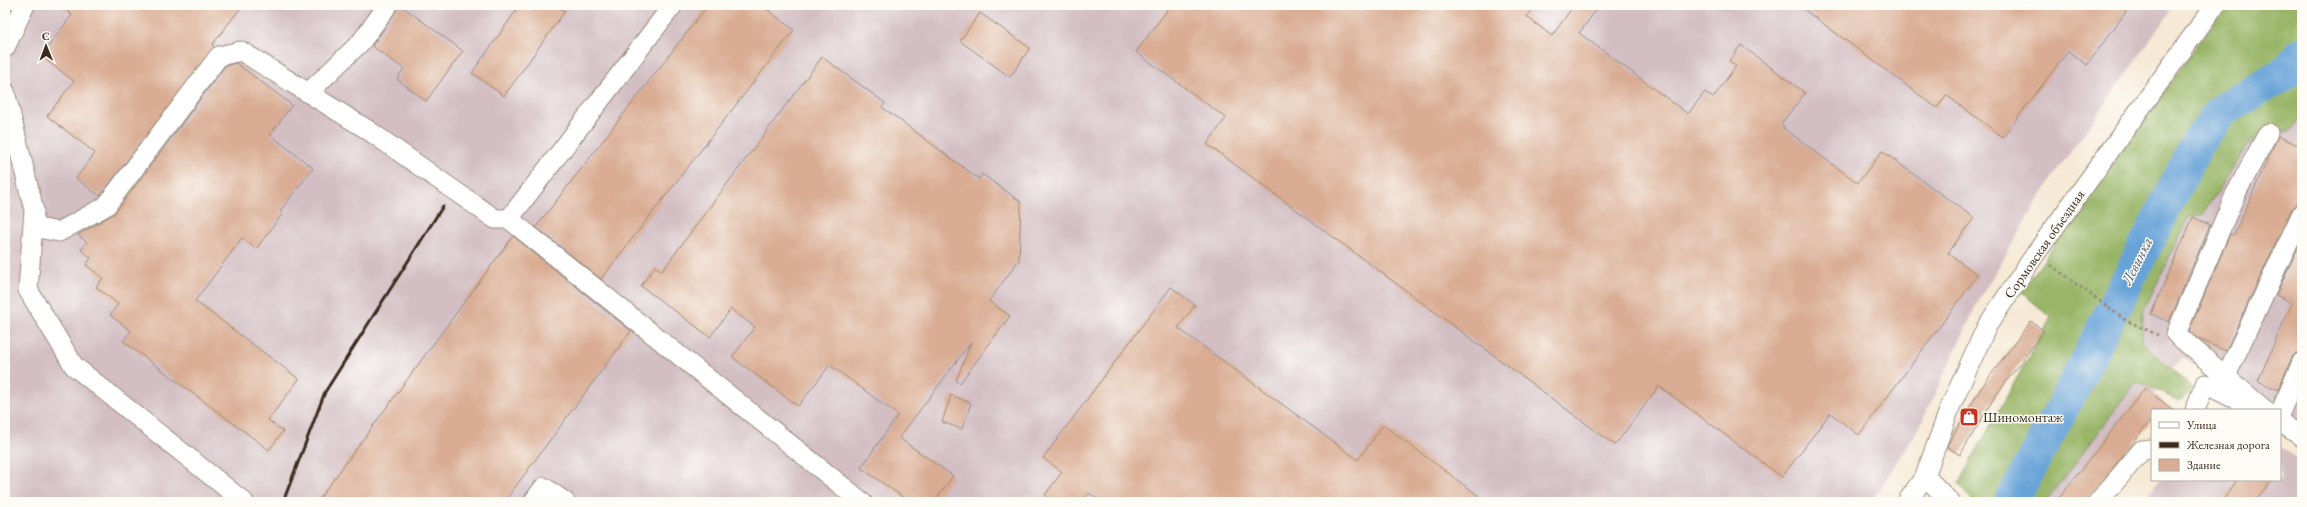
<svg xmlns="http://www.w3.org/2000/svg" width="2307" height="507" viewBox="0 0 2307 507" font-family="'EB Garamond',serif">
<rect width="100%" height="100%" fill="#fdfcf7"/>
<filter id="ink" filterUnits="userSpaceOnUse"><feTurbulence type="fractalNoise" baseFrequency=".025" numOctaves="2"/><feDisplacementMap in="SourceGraphic" scale="8" xChannelSelector="R" yChannelSelector="G"/><feConvolveMatrix kernelMatrix="1 2 1 2 8 2 1 2 1" color-interpolation-filters="sRGB"/></filter>
<filter id="wash" filterUnits="userSpaceOnUse"><feTurbulence type="fractalNoise" baseFrequency=".012" numOctaves="4" result="noise"/><feDisplacementMap in="SourceGraphic" scale="16" xChannelSelector="R" yChannelSelector="G"/><feGaussianBlur stdDeviation="0.9" result="paint"/><feColorMatrix in="noise" values="0 0 0 0 0 0 0 0 0 0 0 0 0 0 0 0 0 1.4 0 .05"/><feComposite in="paint" operator="in"/></filter>
<g filter="url(#wash)">
<rect width="100%" height="100%" fill="#f6e9d5"/>
<path fill="#d2bec3" d="M5,5H2175L2052,178L1981,296L1918,430L1871,502H5Z
M2302,77V432L2182,357L2073,502H2023L2205,152Z
M2280,447L2302,461V502H2142L2159,480H2280Z"/>
<path fill="#99b668" stroke="#6a7043" d="M2226,5H2302V114L2292,130L2252,140L2203,213L2189,217L2143,312L2142,342L2194,390L2179,401L2137,381L2046,502H1973L1958,484L2051,317L2021,292Z"/>
<g fill="none" stroke-linecap="round" stroke-linejoin="round">
<path stroke="#68a3d8" stroke-width="34" d="M2011,502L2065,403L2197,144L2222,110L2283,75L2302,54"/>
</g>
<g id="blocks">
<path fill="#d9ac93" d="M59,5H243L212,45L214,47L100,196L76,178L95,153L47,116L74,81L41,56L72,15Z
M400,5L463,51L426,101L397,79L404,69L372,46Z
M520,5H556L565,11L504,96L472,73Z
M708,5H761L794,30L601,279L536,227Z
M1171,5H1536L1527,17L1552,36L1574,5H1600L1579,33L1688,114L1705,92L1713,98L1736,66L1729,61L1741,45L1805,93L1781,124L1784,126L1783,128L1858,183L1882,151L1974,218L1948,253L1978,275L1859,435L1830,413L1782,477L1659,386L1615,445L1207,144L1226,118L1136,52Z
M1798,5H2131L2087,65L2068,51L2003,137L1946,95L1937,108Z
M980,13L1030,48L1010,77L960,41Z
M822,57L885,103L882,107L979,179L982,174L1021,202L1019,260L989,301L1010,316L960,383L956,381L971,342L899,438L953,476L934,502H910L861,468L898,415L830,365L798,406L732,357L755,327L731,309L710,337L641,286L655,266L662,271Z
M236,63L292,105L270,135L313,168L280,211L283,213L256,249L242,238L195,301L299,379L268,420L283,431L269,450L123,341L131,331L110,315L118,304L96,287L103,278L86,265L91,258L81,250L87,242L78,235L115,213L225,66Z
M2278,136L2302,147V202L2296,204L2292,208L2226,351L2198,339L2189,331L2230,234L2234,235Z
M2193,217L2210,225L2169,322L2151,314Z
M513,236L631,331L504,502H317Z
M2302,239V351L2296,353L2292,357L2278,390L2258,381L2292,303L2276,295Z
M1171,287L1195,305L1178,328L1358,460L1383,425L1487,502H1102L1089,493L1082,502H1054L1045,495L1062,472L1043,458Z
M2031,321L2044,331L1994,398L1960,455L1947,447L1948,444L1981,388Z
M2145,388L2173,410H2152V419L2086,502H2056Z
M951,395L971,403L962,429L942,422Z
M2237,480H2272L2254,502H2222Z"/>
</g>
</g>
<g filter="url(#ink)">
<use href="#blocks" fill-opacity="0" stroke="#988a7a" stroke-width="1"/>
<g fill="none" stroke-linecap="round" stroke-linejoin="round">
<defs>
<path id="minor" d="M673,5L509,219L862,502
M5,48L25,5
M5,91L34,210L28,290L74,366L244,502
M308,93L361,42L388,5
M33,227L59,232L106,206L219,56L241,51L368,130L495,219H509
M2226,376L2302,213
M2195,410L2205,384L2251,407
M2265,410L2176,334L2235,195L2268,133
M2280,413L2302,362
M2280,422L2302,437
M1925,476L1950,502
M533,502L544,487L565,502
M1907,502L1925,476L1951,405L1987,326L2036,253L2215,5
M2098,502L2142,450L2152,449"/>
</defs>
<use href="#minor" stroke="#988a7a" stroke-width="21"/>
<path stroke="#988a7a" stroke-width="2.5" stroke-dasharray="3 3" stroke-linecap="butt" d="M2051,265L2125,320L2158,335"/>
<use href="#minor" stroke="#fff" stroke-width="19"/>
<path stroke="#3b2a1e" stroke-width="3" d="M283,502L325,392L443,206"/>
</g>
</g>
<defs>
<symbol id="shop-square" viewBox="-11 -11 22 22"><rect x="-9" y="-9" width="18" height="18" rx="4" fill="#c8321e" stroke="#fdfcf7"/><path d="M-5-2.5h2.3a2.7 3.5 0 0 1 5.4 0H5L5.5 6h-11ZM-1.5-2.5h3a1.5 2.3 0 0 0-3 0Z" fill="#fff"/></symbol>
</defs>
<g fill-rule="evenodd">
<use href="#shop-square" x="1958" y="406" width="22" height="22"/>
</g>
<g text-anchor="middle" stroke-width="3" stroke-linejoin="round" paint-order="stroke">
<g font-size="14" fill="#3b2a1e" stroke="#fdfcf7">
<text transform="translate(2044 244) rotate(-55)" y="5">Сормовская объездная</text>
</g>
<g font-size="14" fill="#3b2a1e" stroke="#fdfcf7" text-anchor="start">
<text x="1983" y="422">Шиномонтаж</text>
</g>
<g font-size="15" font-style="italic" fill="#4d5a68" stroke="#fdfcf7">
<text transform="translate(2137 261) rotate(-63)" y="5">Левинка</text>
</g>
</g>
<rect width="2307" height="507" fill="none" stroke="#fdfcf7" stroke-width="20"/>
<rect x="2151" y="409" width="130" height="72" fill="#fdfcf7" stroke="#afa8a0"/>
<rect x="2159" y="422" width="20" height="6" fill="#ffffff" stroke="#afa8a0"/>
<text x="2187" y="429" font-size="12" fill="#3b2a1e">Улица</text>
<rect x="2159" y="442" width="20" height="6" fill="#3b2a1e" stroke="#afa8a0"/>
<text x="2187" y="449" font-size="12" fill="#3b2a1e">Железная дорога</text>
<rect x="2159" y="459" width="20" height="12" fill="#d9ac93" stroke="#afa8a0"/>
<text x="2187" y="469" font-size="12" fill="#3b2a1e">Здание</text>
<g transform="translate(46 46) rotate(359)" stroke="#fdfcf7" stroke-width="3" paint-order="stroke">
<path d="M0-3L7 15L0 10L-7 15Z" fill="#3b2a1e"/>
<text y="-6" font-size="11" font-weight="bold" text-anchor="middle" fill="#3b2a1e">С</text>
</g>
</svg>
